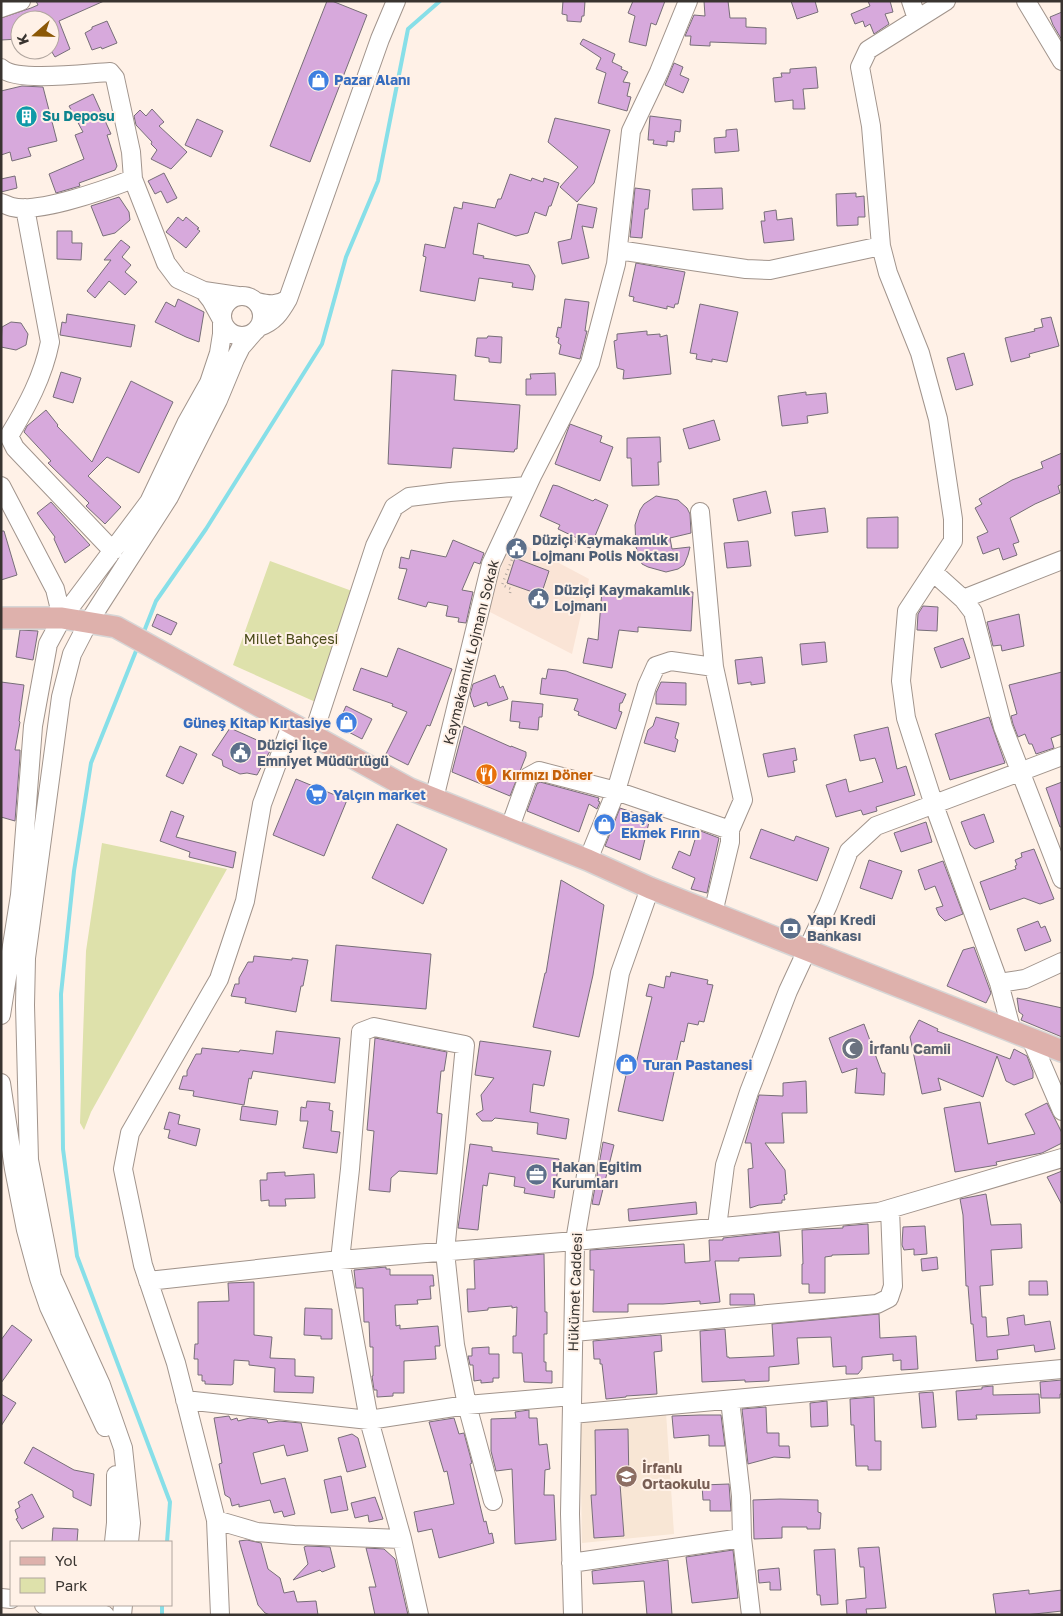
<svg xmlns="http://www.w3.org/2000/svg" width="1063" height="1616" viewBox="0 0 1063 1616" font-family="'Golos Text',sans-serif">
<rect width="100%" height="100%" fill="#fff1e7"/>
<path fill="#fae4d6" d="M512,538L589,579L572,654L486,610Z"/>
<path fill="#f8e6d5" d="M666,1412L674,1534L582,1543L580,1418Z"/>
<path fill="#dee1ab" d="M270,561L352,591L320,704L233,665Z
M102,843L227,869L91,1112L84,1130L80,1123L86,951Z"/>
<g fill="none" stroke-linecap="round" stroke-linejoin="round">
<path stroke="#87dfe8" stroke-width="4" d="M143,634L156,601L206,529L322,344L346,257L378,181L408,29L440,1
M138,646L91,763L74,871L61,994L63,1149L77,1256L170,1502L167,1542
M162,1615V1605"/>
</g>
<path fill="#d7a9dc" stroke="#776e78" d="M36,1H104L59,21L70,49L55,57L50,49V20H20V39L1,40V18L31,8L38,5Z
M327,1H332L367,15L310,162L270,146Z
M563,1H585L584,16H582L581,22L567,21V15L562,14Z
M633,1H665L656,25L651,23L646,46L629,42L635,16L628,13Z
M704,1H728L730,18H746V27L766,28V44L710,42V46L690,45L691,36H685L694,15L705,16Z
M791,1H815L818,12L797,19Z
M868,1H890L893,12L885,14L889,24L874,34L870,24L865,27L863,21L855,24L851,14L870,6Z
M1062,12V40L1053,25L1050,17Z
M107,21L117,43L102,49L101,47L92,50L85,33L92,29V27Z
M583,39L615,54L612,62L622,67L621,69L628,72L623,82L630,83L627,96L631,97L627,111L598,103L606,73L596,69L601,58L580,44Z
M674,63L683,67L680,75L689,79L683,93L665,85Z
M816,67L818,88L803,89L805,109H793V100L775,102L773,78L782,77L781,73H790V69Z
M22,86L43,87L57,141L28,148L31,156L12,161L10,152L1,155V91Z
M93,94L111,134L107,135L117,166L115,170L79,183L80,186L56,193L49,174L84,159L75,135L83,132L69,106Z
M152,109L164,122L159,126L187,152L171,169L151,159L157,150L151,144L152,142L136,125L134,116L140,110L146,116Z
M650,116L681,120L680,132L675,131L674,142L667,141V146L653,144L654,140H648Z
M555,118L610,130L594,183L577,202L560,187L578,167L548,142Z
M197,119L223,131L211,157L185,145Z
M737,129L739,151L715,153L714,138L726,137V130Z
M164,173L177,198L167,203L161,191L155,194L148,181Z
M510,174L531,181L532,178L543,182L544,178L559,183L551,206H549L546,216L535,212L528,233L516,236L478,223L473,254L484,256L483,258L529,265L535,276L533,290L512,287L513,283L479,278L475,301L420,291L426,257L423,256L425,244L445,248L454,207L462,209L463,202L495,208L498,199H501Z
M15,176L17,188L1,192V179Z
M635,188L650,190L648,209H645L642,238L630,237Z
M722,188L723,209L693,210L692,189Z
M856,193V197L864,196L865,217H858V225L837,226L836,194Z
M119,197L129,212L130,220L115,233L103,236L91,206Z
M578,204L597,208L593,228L582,226L589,258L562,264L558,242L571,239Z
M776,210L777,220L792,218L794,240L764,243L761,221H765L764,212Z
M178,217L183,221L186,217L199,228L197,229L200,231L186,248L166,232Z
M57,231H72V243H82L81,260L57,259Z
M121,240L130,247L122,257L131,265L125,272L137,282L125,295L109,281L95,298L87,291L111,260H104Z
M636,263L685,272L678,304H675L674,308L667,306V309L633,301L634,297L629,296Z
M178,299L204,312L199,342L186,337L155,322L166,302L175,307Z
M565,299L589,302L585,331H587L580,359L559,354L561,345L558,343L559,338L556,337L558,327L561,328Z
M700,304L738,312L727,362L712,359V362L696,359L697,354L690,353Z
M67,314L135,325L131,347L60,335L62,322L66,323Z
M1051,317L1059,346L1029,354L1030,357L1011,362L1005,338L1035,331L1034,329L1043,327L1041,319Z
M11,322L21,323L28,334L26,345L16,350L1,347L2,327Z
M647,331V335L660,334V337L667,335L671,374L623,379L624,370L617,368L614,341L617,340V334Z
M488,336L502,337L501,363L489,362V358L475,356L477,338H487Z
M964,353L973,385L956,390L947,358Z
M392,370L456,375L454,400L520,405L517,449H515L514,452L453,448L451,468L388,464Z
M61,372L81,378L73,403L53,397Z
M555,373L556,395H526V379H531L530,374Z
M131,381L173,402L139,473L107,457L88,476L121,507L105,524L86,506L89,503L48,463L51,461L24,432L27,426L46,410L58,425L57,426L92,462Z
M806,392V395L826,393L828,413L807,416L808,423L782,426L778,396Z
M714,420L720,440L689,449L683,429Z
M570,424L602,436L600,442L613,447L600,481L555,464Z
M660,437L661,462H658L659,485L632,486L631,458H627V438Z
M1062,453V484L1058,486L1060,493L1035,504L1010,518L1019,542L1013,544L1017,555L1003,560L999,548L983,554L977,537L988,532L975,508L982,504L979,499L1012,480L1043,468L1041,462Z
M553,485L558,486L593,501L595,499L608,505L590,548L575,542L577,538L558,529L560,525L540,516Z
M766,491L771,513L738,521L733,499Z
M656,496L678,500L687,508L690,514L691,533L670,538L672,549L690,547L688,555L684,565L678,569L666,572L648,567L642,564L636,547L635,525L640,510L644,504Z
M51,502L90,545L65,563L54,539L55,537L37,513Z
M825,508L828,532L795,536L792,512Z
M898,517V548H867V518Z
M1,531H4L17,575L1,580Z
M453,540L484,553L480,564L474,562L462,590L473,592L466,623L458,622L459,618L446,616L448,606L428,602L426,607L398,599L407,569L399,568L401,557L409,559L411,550L446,557Z
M748,541L751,566L727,568L724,543Z
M515,558L549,571L541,595L507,583Z
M654,589L693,592L691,631L638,627V632L619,630L612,668L583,663L588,638L598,640L602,590L654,594Z
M923,606L938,607L937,631L917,630L918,614Z
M157,614L177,623L171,635L152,626Z
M1019,614L1024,646L1002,651L1001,645L993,646L987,622Z
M20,630L38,631L33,660L16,657Z
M963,638L970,658L941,668L934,648Z
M825,642L827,662L802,665L800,644Z
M398,648L452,669L430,726L427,725L408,765L386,754L407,712L392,706L393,704L353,690L361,668L387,677Z
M762,657L765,683L751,685V682L738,684L735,660Z
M548,669L566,671L626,694L622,703H620L619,711L622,712L616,729L578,715L579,712L574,710L578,699L540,694L542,678L546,679Z
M1062,672V734L1051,738L1054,748L1036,754L1032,744H1029L1025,734L1018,737L1013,724L1011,716L1017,714L1009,685Z
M495,675L500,688L503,686L508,699L488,706L487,702L474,707L470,695L473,684Z
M1,682L24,685L19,721L20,722L15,750H20V756L15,821L1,817Z
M661,682L686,683V705L656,704V693Z
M512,701L543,704L542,717H539L538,730L519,728L520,722L510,721Z
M346,706L372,719L362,739L337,726Z
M656,717L679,723L675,738L678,740L675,752L644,743L648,730L653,726Z
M989,717L1005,763L950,780L935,734Z
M464,726L511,747V746L526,752V756L510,796L452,772Z
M888,727L897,769L906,766L915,795L876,807L877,811L863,815L861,810L836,817L826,785L846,779L849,792L883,782L875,758L860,761L854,735Z
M230,728L268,745L270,751L257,775L247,773L240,774L223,766L222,760L212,755Z
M180,746L197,754L183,784L166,776Z
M795,748L797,760L793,761L795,772L768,777L763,754Z
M296,779L347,800L324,856L273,835Z
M540,782L599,798L598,801L600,802L597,809L589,804L579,832L527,811L537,784Z
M1062,782V827H1060L1046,788Z
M620,808L650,818L640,860L605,846Z
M171,811L184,816L176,837L236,852L233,868L189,857L190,852L160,841Z
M984,814L994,842L975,849L970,845L961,822Z
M926,822L932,842L901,852L894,833Z
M397,824L447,849L423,904L372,878Z
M761,829L794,841L796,836L829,848L817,881L750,858Z
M698,830L719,838L707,893L691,889L695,878L672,868L679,851L690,856Z
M1034,849L1054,899L1040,904L1024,898L990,910L980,882L1016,869L1015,866L1017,865L1015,860L1022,857L1021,853Z
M869,860L902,871L892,899L860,888Z
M943,861L963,914L945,921L939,915L936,908L943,906L935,886L925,890L918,870Z
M561,880L604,905L593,975L579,1037L533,1027L545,973H546Z
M1038,921L1041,928L1045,926L1051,941L1025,951L1017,929Z
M336,945L431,954L426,1009L331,1001Z
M974,947L991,993L986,1003L947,986L963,950Z
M254,956L292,960V958L308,960L303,986H301L296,1012L245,1003L246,998L231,996L235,984H239V978L248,962H253Z
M671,972L708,980L707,984L713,985L704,1022L699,1021L698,1025L688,1023L684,1042L681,1041L663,1121L618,1111L628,1066L635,1068L652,997L646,996L649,984L664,988L666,976L670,977Z
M1017,998L1062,1008V1037L1021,1020L1023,1015L1019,1012Z
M919,1020L938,1029L937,1031L1010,1059L1014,1049L1027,1056L1033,1072V1078L1014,1085L1006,1081L997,1056L983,1097L938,1078L941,1090L922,1094L910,1037Z
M864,1024L882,1073H885L884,1095L855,1093L857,1068L842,1073L829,1038Z
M276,1031L340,1038L335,1083L253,1071L251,1079L249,1078L244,1105L193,1096L194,1091L179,1089L183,1076H187V1071L196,1054H201L202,1048L239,1052L240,1050L273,1054Z
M375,1038L447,1052L444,1071H441L437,1113L442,1114L437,1174L399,1171L391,1178L390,1192L369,1190L374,1131L367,1130Z
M480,1041L551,1051L544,1086L533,1084L530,1112L569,1119L566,1139L537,1134L538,1123L495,1118L492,1121H482L476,1114L483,1110L481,1095L494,1078L475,1075Z
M806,1081L807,1113H782L784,1143H765L785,1170L787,1194L784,1195L785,1200H782V1203L759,1205L750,1208L748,1169L753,1168L751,1143H745L759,1095L783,1096V1083Z
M307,1101L330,1103L329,1110L333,1111L331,1131L340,1132L337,1153L303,1148L308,1121H300L301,1107L306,1108Z
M980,1102L988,1144L1035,1134L1025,1114L1047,1103L1062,1133V1143L1042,1153L996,1162L997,1165L955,1172L944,1108Z
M242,1106L278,1111L276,1125L240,1120Z
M169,1112L180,1115L178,1124L200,1129L196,1146L168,1138L170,1130L164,1129Z
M603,1142L614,1145L599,1205L592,1204Z
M470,1144L492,1147V1151L559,1159L554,1198L524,1193L525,1188L514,1186L515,1177L489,1173L487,1186L483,1185L478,1230L458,1228Z
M1062,1171V1205L1047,1177Z
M285,1172V1176L314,1174L315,1198L285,1199L286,1206H269V1200L261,1201L260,1180H267V1173Z
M986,1194L991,1225L1021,1224L1022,1248L991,1250L993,1285L980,1286L982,1317H986L987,1337L1009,1335L1007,1318L1024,1315L1025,1325L1050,1321L1055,1349L1035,1352L1034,1345L997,1350L998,1359L976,1361L973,1324H971L968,1286H966L963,1215L960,1199Z
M696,1202L697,1214L629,1221L628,1209Z
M868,1224L869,1254L832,1255V1256L825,1257V1293H809V1284H802V1264H803L802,1230L843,1228V1226Z
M925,1226L927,1254L914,1255V1249L904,1250L902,1245L903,1227Z
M779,1232L781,1256L739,1258V1261H715L720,1302L700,1304V1301L663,1304H628V1312H593L594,1270H590V1250L684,1244L685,1263L710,1261L709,1240H723V1238Z
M544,1254L545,1312H547V1334H544V1362H546V1371H552V1383L524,1382L522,1353H513V1336H516L517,1307L512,1308V1306L488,1308V1310L468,1312L467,1289H475L474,1260Z
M937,1257L938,1269L922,1271L921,1259Z
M386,1267V1269H390V1275H433L434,1286H430L431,1299L417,1300L418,1304L395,1305L396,1326L400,1325V1329L438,1326L440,1346H435L436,1359L404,1361V1393H393V1396L377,1397V1390H374L372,1376H373V1347H370L369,1322H364L363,1288H356L354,1270Z
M1029,1281H1047L1048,1295H1029Z
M254,1282V1335L272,1337L270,1358L295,1359V1376L314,1377L313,1393L274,1392L275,1368L249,1365V1361L234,1360L233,1384L231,1385L205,1384V1381H202V1375H198V1359H194L195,1344H198V1302L229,1301L228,1283Z
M730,1294H754L755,1305H730Z
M305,1308L332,1309V1339H321V1336L304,1335Z
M879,1314L880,1338L916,1336L918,1369L901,1370V1360L893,1361V1354L862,1357V1369L858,1374H846V1366L833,1367L831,1337L797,1338L799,1364L769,1367V1381L745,1382V1380L702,1382L700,1331L725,1329L727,1357H729V1358L774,1356L772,1324Z
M12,1325L32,1340L1,1383V1340Z
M661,1335L662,1351L654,1352L657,1394L626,1396V1397L606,1399L602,1364H600V1359H594L593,1341Z
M489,1347V1354H499V1378H493V1382L481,1383V1380L474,1381L473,1365H470L468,1356H472V1348Z
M1062,1380V1394H1060V1398H1041L1040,1382Z
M993,1386V1395L1039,1394L1040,1413L976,1415L977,1419L958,1420L956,1391L982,1389V1387Z
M933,1392L936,1427L922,1428L919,1393Z
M1,1394L16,1403L1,1426Z
M874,1397L875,1441H881V1470H868V1466H856L854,1425H851L850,1399Z
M827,1401L828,1426L811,1427L810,1403Z
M766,1407L767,1433H779V1446H789L790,1458L774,1457L748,1464L742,1409Z
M529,1410V1418H537L539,1445L547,1444L550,1469L545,1470L544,1495H554L556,1540L515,1544L512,1469L496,1471L491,1451V1419L516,1418L515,1412Z
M700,1415H721L725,1446H709V1435L674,1438L672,1416Z
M229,1416L231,1420L237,1418L238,1421L250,1418L267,1420L268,1423L279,1421L301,1423L308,1451L287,1456L284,1445L253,1453L261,1484L285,1478L295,1514L284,1517L282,1511L274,1513L270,1500L239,1507V1504L232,1506L230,1498L225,1495L219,1464L222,1463L214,1418Z
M454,1418L459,1434L464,1433L472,1463L470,1464L484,1522L486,1521L489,1534L492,1533L494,1543L439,1558L432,1529L418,1532L414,1512L454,1504L447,1471L444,1472L429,1422Z
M628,1429L629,1484H620L624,1536L594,1538L591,1495H596L595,1430Z
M352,1434L358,1438L366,1467L347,1472L338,1438Z
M33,1447L74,1470L94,1474L91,1506L73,1497V1491L24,1463Z
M341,1476L348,1510L331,1513L324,1480Z
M729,1484L731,1511H710V1500H703L702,1485Z
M32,1494L44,1517L22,1529L16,1519L18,1518L15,1510L20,1507L18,1502Z
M375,1497L383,1519L369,1522L368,1515L355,1518L351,1503Z
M780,1499L818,1500V1512L821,1513L820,1529H807V1527H782V1538L754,1539L753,1500Z
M53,1528L78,1529L77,1542H52Z
M247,1540L261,1543L268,1569L280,1578L284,1593L294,1591L297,1602L316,1601L318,1615H270L265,1613L258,1605L239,1541Z
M307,1546L330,1547L335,1567L322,1572L320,1570L293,1580L308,1564L304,1547Z
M879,1547L886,1608L866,1609L867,1615H847L846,1600L866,1598L864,1567H860L858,1548Z
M366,1548L384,1549L395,1559L408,1615H375L369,1587H376Z
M835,1549L838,1604L821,1605L820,1595H817L814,1550Z
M733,1550L738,1598L692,1603L686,1557Z
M668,1560L672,1615H647L644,1581L593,1584L592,1571Z
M779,1568L781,1590H770V1582L759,1583L758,1570Z
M1029,1590V1594L1062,1590V1611L1025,1615H996L993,1594Z"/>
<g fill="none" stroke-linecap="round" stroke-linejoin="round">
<defs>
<path id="minor" d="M911,1L917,19
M946,1L868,50L860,67L871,126L881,246L888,273L920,353L938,419L953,519V541L907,611L901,681L906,718L934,805L999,983L1012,1032
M1026,1L1062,61
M1,8L21,1
M1,68C17,83 88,73 110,72L115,78L131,152L133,179L166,263L178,279L204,291
M1,203C5,204 8,206 12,207C38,214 107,189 133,179
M25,208L50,342C43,377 27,406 9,436L15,448L113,551
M618,250L746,269L770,270L881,246
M222 316a20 20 0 1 1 40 0a20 20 0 1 1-40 0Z
M288,299L380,39L396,1
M257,302C269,305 277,306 288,299C280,313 274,322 259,327
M1,486L55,589L62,618
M700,512L714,667L743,800L730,830V842L713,913
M933,572L963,599L973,612L1003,727L1062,879
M963,599L1062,560
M313,735L375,546L394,507L409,497L450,492L527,486
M434,799L491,564L532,476L590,363L616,264L631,131L659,72L688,1
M509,830L528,777L539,771L616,791L730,830
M588,860L616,791L647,686L656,666L671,661L714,667
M999,983L1025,979L1062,962
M1,1015L20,895L33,726L48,644L62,618L149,502L186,424L209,383L219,353L222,334V320L211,300L204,291L238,296
M1031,1039L1062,1111
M1,1083L14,1169L26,1230L39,1278L49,1307L105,1427
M717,1227L725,1165L749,1092L788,991L828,905L849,851L876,826L1062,756
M148,1281L340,1260L575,1241L879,1212L1062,1158
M574,1332L877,1304L889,1298L893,1286L890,1209
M185,1400L369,1420L467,1405L572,1396
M730,1400L741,1496L742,1538L751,1615
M572,1414L1062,1369
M216,1520L257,1532L294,1535L402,1539
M114,1542L116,1523V1475
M129,1542L131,1523L123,1448L101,1385L52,1277L29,1160L25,1005L26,958L61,697L72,654L88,623L169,497L218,400L235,359L241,347L254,332
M571,1563L742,1538
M1,1598L11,1599
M44,1605L105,1615
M122,1615L123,1605
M220,1615L216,1520L176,1363L143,1265L123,1169L130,1133L219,979L245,901L262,804L292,723
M419,1615L402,1539L369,1420L340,1260L350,1169L361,1032L374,1027L465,1045L445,1252L455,1345L467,1405L493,1501
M573,1615L570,1514L575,1241L620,973L650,888"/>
<path id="major" d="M1,618H62L116,627L410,789L588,860L650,888L1062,1051"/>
</defs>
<use href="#minor" stroke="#a1948c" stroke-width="20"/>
<use href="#major" stroke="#d7d6d6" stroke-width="24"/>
<path stroke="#b2a8a0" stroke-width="2.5" stroke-dasharray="1 4" stroke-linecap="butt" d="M510,593L511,589L502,585L514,554L512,553"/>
<use href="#minor" stroke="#fff" stroke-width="18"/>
<use href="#major" stroke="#deb1ac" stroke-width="21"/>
</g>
<defs>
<symbol id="shop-disc" viewBox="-11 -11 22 22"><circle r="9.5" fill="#3f7fe0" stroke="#fff1e7"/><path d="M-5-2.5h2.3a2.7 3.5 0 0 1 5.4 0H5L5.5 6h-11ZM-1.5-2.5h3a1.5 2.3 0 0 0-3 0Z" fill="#fff"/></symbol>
<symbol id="building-disc" viewBox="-11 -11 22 22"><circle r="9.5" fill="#0f9aa8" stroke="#fff1e7"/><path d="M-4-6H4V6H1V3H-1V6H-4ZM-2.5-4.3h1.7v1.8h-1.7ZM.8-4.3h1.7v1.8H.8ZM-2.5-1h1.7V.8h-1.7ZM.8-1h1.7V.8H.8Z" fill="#fff"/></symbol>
<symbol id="civic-disc" viewBox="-11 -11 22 22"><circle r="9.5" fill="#5c6f8a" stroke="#fff1e7"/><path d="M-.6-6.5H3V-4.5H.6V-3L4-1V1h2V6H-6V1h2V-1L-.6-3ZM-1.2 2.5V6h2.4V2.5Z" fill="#fff"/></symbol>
<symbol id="restaurant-disc" viewBox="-11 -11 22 22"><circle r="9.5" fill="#e8710a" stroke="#fff1e7"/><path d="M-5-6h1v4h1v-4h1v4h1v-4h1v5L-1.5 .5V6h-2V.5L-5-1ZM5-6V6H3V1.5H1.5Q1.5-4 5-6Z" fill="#fff"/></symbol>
<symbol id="supermarket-disc" viewBox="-11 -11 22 22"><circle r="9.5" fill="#3f7fe0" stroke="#fff1e7"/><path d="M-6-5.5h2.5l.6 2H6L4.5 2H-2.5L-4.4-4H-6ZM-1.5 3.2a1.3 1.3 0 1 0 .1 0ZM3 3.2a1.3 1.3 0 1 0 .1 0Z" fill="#fff"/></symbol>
<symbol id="bank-disc" viewBox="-11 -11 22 22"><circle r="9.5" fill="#5c6f8a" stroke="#fff1e7"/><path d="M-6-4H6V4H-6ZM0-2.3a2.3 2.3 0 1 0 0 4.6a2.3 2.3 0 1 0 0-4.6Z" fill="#fff"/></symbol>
<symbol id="mosque-disc" viewBox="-11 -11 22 22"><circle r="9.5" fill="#6b7280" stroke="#fff1e7"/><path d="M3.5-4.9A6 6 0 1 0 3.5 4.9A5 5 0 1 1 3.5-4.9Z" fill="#fff"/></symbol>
<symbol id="office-disc" viewBox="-11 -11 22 22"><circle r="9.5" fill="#5c6f8a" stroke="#fff1e7"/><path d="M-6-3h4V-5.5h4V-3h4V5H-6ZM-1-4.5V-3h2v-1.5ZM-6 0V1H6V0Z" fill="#fff"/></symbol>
<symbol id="school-disc" viewBox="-11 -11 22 22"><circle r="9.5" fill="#8d6e63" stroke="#fff1e7"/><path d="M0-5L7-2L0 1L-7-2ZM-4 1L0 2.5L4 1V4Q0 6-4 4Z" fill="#fff"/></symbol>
</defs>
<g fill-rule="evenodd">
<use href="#shop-disc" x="306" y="68" width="25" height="25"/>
<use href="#building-disc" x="14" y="104" width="25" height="25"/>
<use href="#civic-disc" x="504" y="536" width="25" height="25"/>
<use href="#civic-disc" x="526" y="586" width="25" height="25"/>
<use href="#shop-disc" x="334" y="710" width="25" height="25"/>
<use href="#civic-disc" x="228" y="740" width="25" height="25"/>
<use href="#restaurant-disc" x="474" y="762" width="25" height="25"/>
<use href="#supermarket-disc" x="304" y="782" width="25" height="25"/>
<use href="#shop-disc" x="592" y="812" width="25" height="25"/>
<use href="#bank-disc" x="778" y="916" width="25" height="25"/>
<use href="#mosque-disc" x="840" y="1036" width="25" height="25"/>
<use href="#shop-disc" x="614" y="1052" width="25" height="25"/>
<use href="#office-disc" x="524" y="1162" width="25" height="25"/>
<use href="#school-disc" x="614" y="1464" width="25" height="25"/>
</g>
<g text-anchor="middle" stroke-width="4" stroke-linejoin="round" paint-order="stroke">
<g font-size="14" font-weight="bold" fill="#366cbe" stroke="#fff1e7" text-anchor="start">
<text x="334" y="85">Pazar Alanı</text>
<text x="331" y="728" text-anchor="end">Güneş Kitap Kırtasiye</text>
<text x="333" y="800">Yalçın market</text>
<text x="621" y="822">Başak<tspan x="621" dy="16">Ekmek Fırın</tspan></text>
<text x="643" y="1070">Turan Pastanesi</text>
</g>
<g font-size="14" font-weight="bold" fill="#0d838f" stroke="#fff1e7" text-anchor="start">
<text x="42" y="121">Su Deposu</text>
</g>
<g font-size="14" font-weight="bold" fill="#4e5e75" stroke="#fff1e7" text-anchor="start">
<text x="532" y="545">Düziçi Kaymakamlık<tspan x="532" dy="16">Lojmanı Polis Noktası</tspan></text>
<text x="554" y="595">Düziçi Kaymakamlık<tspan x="554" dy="16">Lojmanı</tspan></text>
<text x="257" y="750">Düziçi İlçe<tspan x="257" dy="16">Emniyet Müdürlüğü</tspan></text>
<text x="807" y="925">Yapı Kredi<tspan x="807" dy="16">Bankası</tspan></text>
<text x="552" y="1172">Hakan Eğitim<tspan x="552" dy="16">Kurumları</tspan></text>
</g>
<g font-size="14" fill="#494a18" stroke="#fff1e7">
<text x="291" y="644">Millet Bahçesi</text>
</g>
<g font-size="14" fill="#393430" stroke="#fff1e7">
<text transform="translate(471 652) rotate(-76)" y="5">Kaymakamlık Lojmanı Sokak</text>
<text transform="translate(575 1292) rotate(-88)" y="5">Hükümet Caddesi</text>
</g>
<g font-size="14" font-weight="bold" fill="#c56008" stroke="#fff1e7" text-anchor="start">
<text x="502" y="780">Kırmızı Döner</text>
</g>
<g font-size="14" font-weight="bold" fill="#5b616d" stroke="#fff1e7" text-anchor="start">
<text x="869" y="1054">İrfanlı Camii</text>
</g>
<g font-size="14" font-weight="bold" fill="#785e54" stroke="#fff1e7" text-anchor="start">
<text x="642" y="1473">İrfanlı<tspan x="642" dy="16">Ortaokulu</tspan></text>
</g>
</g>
<rect width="1063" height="1616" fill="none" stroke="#393430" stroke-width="5"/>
<rect x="10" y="1541" width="162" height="65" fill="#fff1e7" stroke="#b0a59e"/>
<rect x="20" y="1557" width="25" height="8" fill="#deb1ac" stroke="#b0a59e"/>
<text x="55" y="1566" font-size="15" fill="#393430">Yol</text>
<rect x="20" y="1578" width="25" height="15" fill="#dee1ab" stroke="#b0a59e"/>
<text x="55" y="1591" font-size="15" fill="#393430">Park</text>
<g transform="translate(35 35) rotate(250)"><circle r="24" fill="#fff1e7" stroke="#b0a59e"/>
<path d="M0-4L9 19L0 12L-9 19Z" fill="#8c5806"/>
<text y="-8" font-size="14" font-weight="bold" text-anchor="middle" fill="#393430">K</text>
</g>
</svg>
